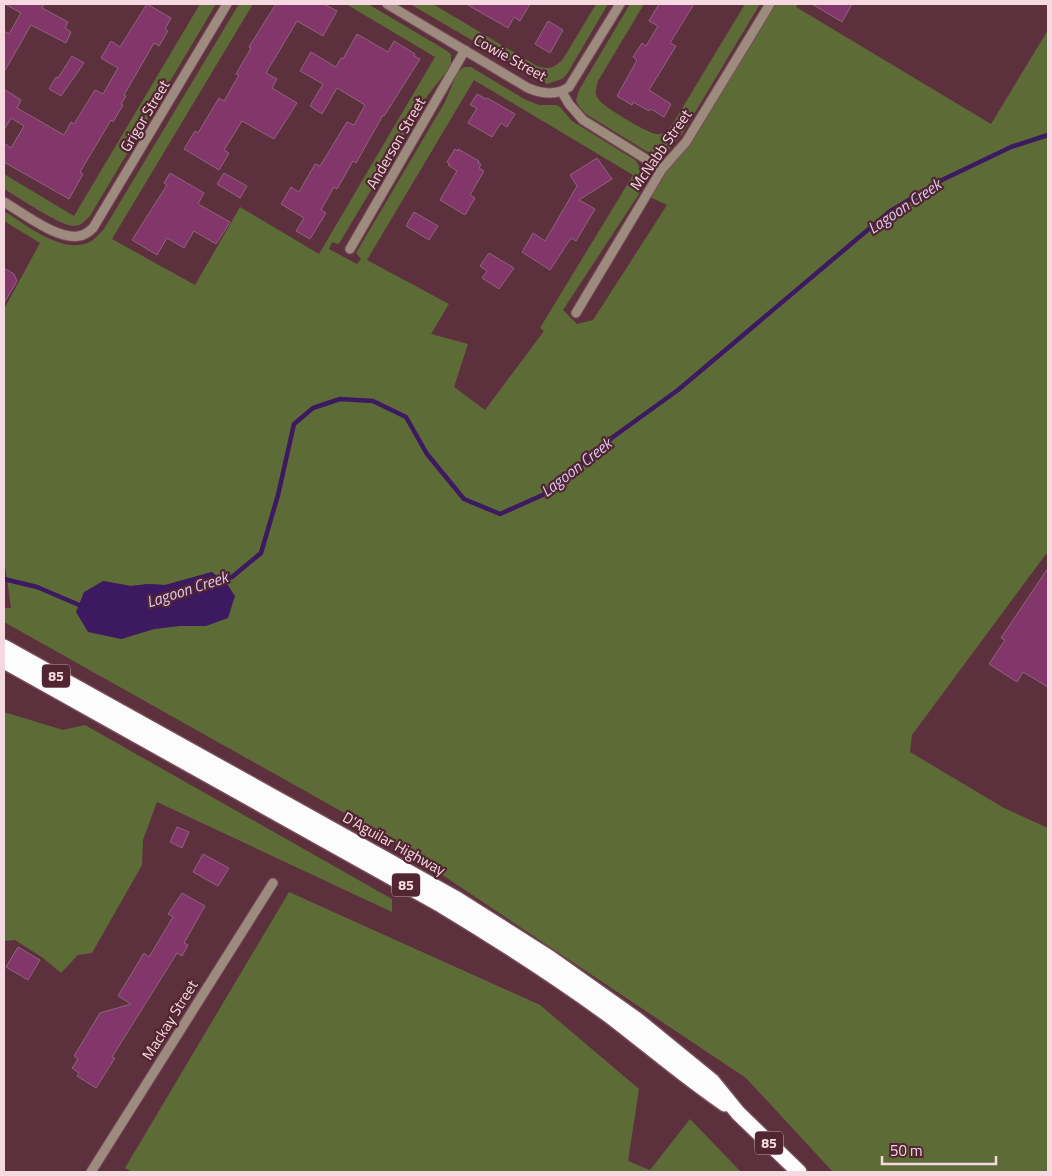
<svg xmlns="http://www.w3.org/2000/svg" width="1052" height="1176" viewBox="0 0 1052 1176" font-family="'Titillium Web',sans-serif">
<rect width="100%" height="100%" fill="#5c303d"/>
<path fill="#5d6c37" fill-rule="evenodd" d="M200,4H216L90,216C85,221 81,226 73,226C59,225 18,197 4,189V174L74,216Z
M239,4H253L112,239L195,285L240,207L319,254L435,57L346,4H368L444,49L451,54V66L428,95L340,242L338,244L332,242L329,249L357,264L361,259L356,253L445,102L457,73L464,67H471L526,100L539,105H556L560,107L572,121L635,160C643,169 642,180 641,191L563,310L577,324L593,320L667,205L650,197L665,172L682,154L696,134L776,4H798L796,7L991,124L1048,30V554H1046L912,735L910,752L1004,808L1048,828V1172H833L746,1078L378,832L4,622V608H11L4,558V309L40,243L4,221V211C26,225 63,255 90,242C95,239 100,233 104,229ZM474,80L633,175L540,328L544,331L485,410L454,387L468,344L431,334L449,304L367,260ZM212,572L179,626L154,629L121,639L103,581L131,586L148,584L165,585Z
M410,4H433L537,66C549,70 554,68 563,59L596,4H608L567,74L562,79L547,84Z
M630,4H644L598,81C596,88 594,94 599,100C604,107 647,133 656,134C664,135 668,130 672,125L745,4H760L682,134L665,154L658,155L646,151L586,114L580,108L576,101L579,90Z
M4,712L63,730L85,725L392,899V912L157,802L143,840L142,865L92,953L78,955L61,973L43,958L15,940L4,941Z
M289,892L540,1005L639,1089L628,1161L650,1170L690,1119L741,1172H132L125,1168Z"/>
<path fill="#3d1962" d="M212,572L227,584L235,596L228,618L206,626H179L154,629L121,639L88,632L76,612L84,592L103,581L131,586L148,584L165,585Z"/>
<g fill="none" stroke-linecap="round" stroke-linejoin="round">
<path stroke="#3d1962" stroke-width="4.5" d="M4,579L37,587L84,607
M218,582L232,577L261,553L278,495L294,424L313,408L340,399L373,401L406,417L427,454L464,499L500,514L547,493L613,437L678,390L889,212L942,180L1011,147L1048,135"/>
</g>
<path fill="#823669" stroke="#8f647e" d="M5,4H44L42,8L68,22L65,28L71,32L66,43L31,25L4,72V31L9,34L21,13Z
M147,4L171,18L165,29L168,31L159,46L154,43L124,95L126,96L121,104L123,105L113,122L111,120L80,172L83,174L69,199L4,162V143L11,148L24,126L11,118L4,130V89L21,100L17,108L64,135L71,122L74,124L95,90L103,94L118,68L101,58L111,41L120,47Z
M276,4H324L337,11L323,36L297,21L266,73L277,79L272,88L297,103L274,139L242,121L224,150L229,153L219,170L184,149L195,131L198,133L219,98L224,101L239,75L236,74L251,48L249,47Z
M466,4H530L520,21L514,17L508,28Z
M659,4H694L670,43L676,46L649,90L671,104L664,117L651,109L649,111L633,102L632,105L617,96L637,60L633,57L642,43L646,46L658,26L649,21Z
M812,4H852L842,22Z
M548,21L563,30L550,53L535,44Z
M357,34L388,52L394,41L415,54L414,56L420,59L384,116L383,115L356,163L353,161L337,189L334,187L321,210L326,213L310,239L296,231L304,218L281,204L291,187L299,192L315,164L320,166L347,122L354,125L365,105L337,88L322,114L310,106L323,84L300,71L311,52L336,67L341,58L343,59Z
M72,56L84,63L61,96L49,89L56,77L58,78Z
M477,94L486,99L487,98L515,114L507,127L501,123L492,137L468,123L477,108L470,105Z
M455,149L458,151V149L479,161L478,163L481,164L479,168L484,171L470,195L475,198L465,215L440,200L457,171L448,165L450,164L447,162Z
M597,158L612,179L579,200L595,209L576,241L571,238L550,270L522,252L533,233L545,241L577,186L570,175Z
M170,173L204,193L198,204L230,222L216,244L194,231L184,248L167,238L157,255L132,240L167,185L164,183Z
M224,173L247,186L240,198L217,184Z
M414,212L438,226L429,240L406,226Z
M489,253L514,268L499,289L482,278L487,271L480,266Z
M4,268L14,274L17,281L4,303Z
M1048,568V687L1023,672L1017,682L989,664L1005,640L1001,638Z
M177,827L189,832L182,848L170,842Z
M203,854L229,868L218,886L193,872Z
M182,893L205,906L184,943L188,945L182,956L177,953L112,1057L115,1058L96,1088L77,1076L79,1073L72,1068L78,1059L74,1056L100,1013L131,1004L118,996L144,953L149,957L173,917L168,914Z
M18,947L40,960L28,980L6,967Z"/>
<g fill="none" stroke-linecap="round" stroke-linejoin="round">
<defs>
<path id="minor" d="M387,4L528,88C542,94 556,96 569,87L620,4
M562,92L569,104L583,120L662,169
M4,202C23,213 57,240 79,236C85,235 89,232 93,228L227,4
M350,249L465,50
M576,313L662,169L686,142L770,4
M91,1172L273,883"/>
<path id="highway" d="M4,647L457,899L550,958L636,1019L712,1081L738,1113L799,1172
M4,661L441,905C499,940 555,976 610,1016C648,1045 685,1077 725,1104"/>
</defs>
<use href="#minor" stroke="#784e5a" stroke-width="11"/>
<use href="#highway" stroke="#784e5a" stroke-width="18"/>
<use href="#minor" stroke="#9d8b7d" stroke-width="9"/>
<use href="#highway" stroke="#fcfcfc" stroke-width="15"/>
</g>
<g text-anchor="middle" stroke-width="4.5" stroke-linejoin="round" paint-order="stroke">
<g fill="#512532" stroke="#c4a3ac" stroke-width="1">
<rect x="42" y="664.5" width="28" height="23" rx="4"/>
<rect x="392" y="873.5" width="28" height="23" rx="4"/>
<rect x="755" y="1131.5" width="28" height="23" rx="4"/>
</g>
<g font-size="14" font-weight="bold" fill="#f6d9e0">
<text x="56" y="681">85</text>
<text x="406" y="890">85</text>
<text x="769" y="1148">85</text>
</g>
<g font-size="15" fill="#f6d9e0" stroke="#512532">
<text transform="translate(510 58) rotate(29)" y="5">Cowie Street</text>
<text transform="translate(145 116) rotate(-59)" y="5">Grigor Street</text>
<text transform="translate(396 143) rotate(-60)" y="5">Anderson Street</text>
<text transform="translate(661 150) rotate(-55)" y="5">McNabb Street</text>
<text transform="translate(394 844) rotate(29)" y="5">D'Aguilar Highway</text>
<text transform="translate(170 1020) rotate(-58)" y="5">Mackay Street</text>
</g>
<g font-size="16" font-style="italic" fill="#d8c9f4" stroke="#512532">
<text transform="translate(904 206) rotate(-34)" y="6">Lagoon Creek</text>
<text transform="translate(576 467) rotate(-38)" y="6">Lagoon Creek</text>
<text transform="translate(187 589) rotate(-18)" y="6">Lagoon Creek</text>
</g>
</g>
<rect width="1052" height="1176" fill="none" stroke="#f6d9e0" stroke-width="10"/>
<path d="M882 1156v8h114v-8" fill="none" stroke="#f6d9e0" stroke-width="2.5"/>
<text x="890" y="1156" font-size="15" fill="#f6d9e0" stroke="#512532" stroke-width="4" paint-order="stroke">50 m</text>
</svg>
